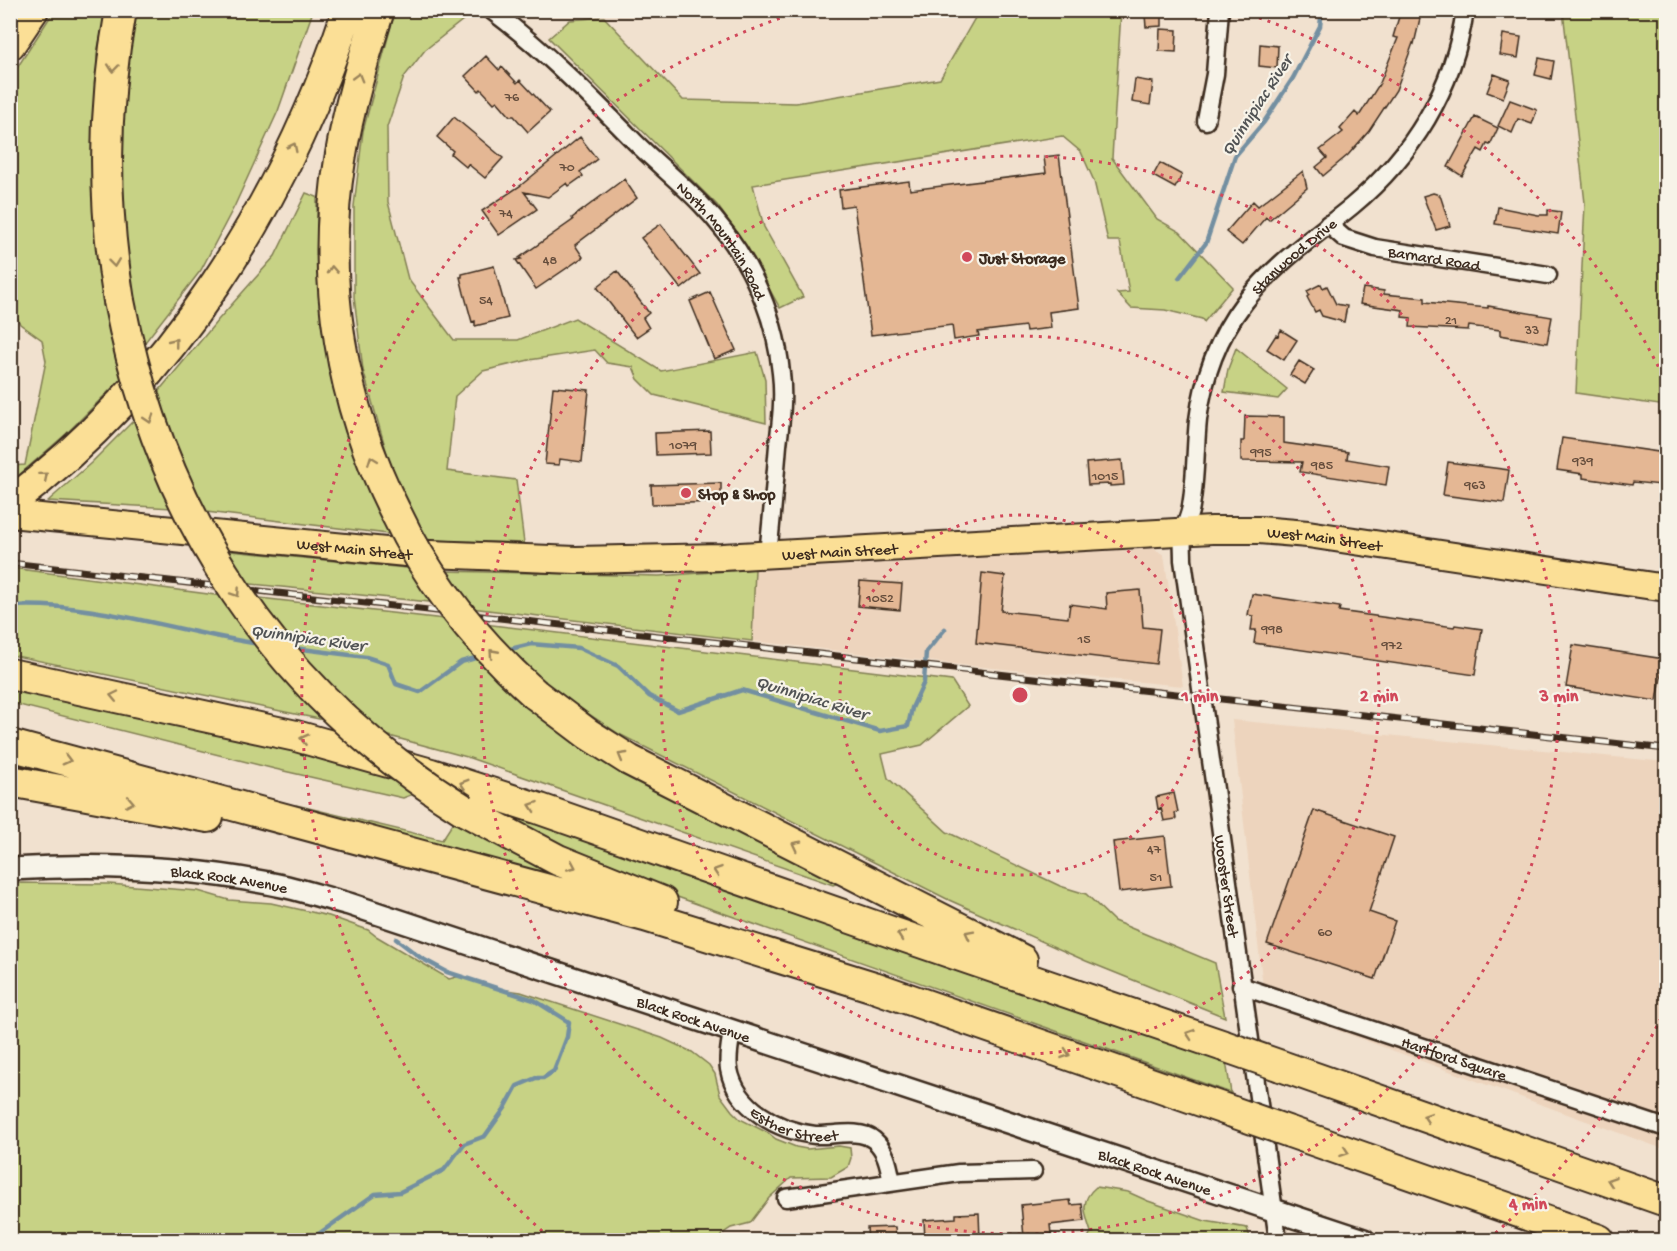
<svg xmlns="http://www.w3.org/2000/svg" width="1677" height="1251" viewBox="0 0 1677 1251" font-family="'Gochi Hand',sans-serif">
<rect width="100%" height="100%" fill="#f1e1cf"/>
<filter id="ink" filterUnits="userSpaceOnUse"><feTurbulence type="fractalNoise" baseFrequency=".0167" numOctaves="2"/><feDisplacementMap in="SourceGraphic" scale="12" xChannelSelector="R" yChannelSelector="G"/><feConvolveMatrix kernelMatrix="1 2 1 2 8 2 1 2 1" color-interpolation-filters="sRGB"/></filter>
<g filter="url(#ink)">
<path fill="#edd4bd" d="M1153,548L1164,555L1183,686L962,665L752,641L755,569Z
M1232,720L1666,762V1150L1265,1004Z"/>
<path fill="#c7d285" stroke="#817e52" stroke-width="1.5" d="M54,11H106L97,53L96,106L123,377L66,434L11,482V466L25,465L46,361L42,340L20,324L11,303V77Z
M130,11H313L278,111L235,205L201,270L139,350L118,204Z
M395,11H470L473,12L425,50L404,77L387,127L388,202L408,279L454,340H518L575,318L661,371L757,352L765,379L766,423L654,395L638,379L633,367L607,363L595,350L529,360L483,371L455,396L447,471L516,480L524,543L425,540L407,507L388,457L363,370L354,297V206L363,131Z
M979,11H1121L1112,158L1157,219L1180,232L1233,287L1204,322L1202,319L1165,310L1131,308L1117,293L1129,292L1120,241H1108L1094,181L1081,152L1062,136L753,185L764,227L803,297L780,308L740,237L717,205L549,38L570,20L604,17L683,100L796,103L940,79Z
M1563,11H1666V406L1576,393L1585,203Z
M306,193L317,197V243L328,314L397,535L198,511L153,398L218,320L275,256Z
M1236,348L1287,389L1278,399L1224,392L1228,369Z
M136,418L172,508L48,501L91,463Z
M220,550L417,569L440,603L241,583Z
M11,568L223,596L329,721L11,655Z
M755,569L752,641L471,608L444,571L659,576Z
M251,597L453,620L486,659L841,882L833,885L467,757L371,731Z
M484,624L952,681L968,706L922,745L882,754L888,778L947,832L1060,886L1086,894L1114,921L1215,963L1225,1017L1086,961L949,900L619,734L544,684Z
M11,686L385,770L416,793L403,798L275,769L11,703Z
M475,798L1226,1061L1231,1093L652,888L570,855Z
M296,805L442,840L455,820L565,876L572,883L294,809Z
M11,883L109,884L198,891L229,900L271,903L329,916L368,930L376,936L449,979L460,976L500,989L521,992L662,1038L692,1052L709,1065L715,1074L720,1095L732,1111L740,1119L768,1133L776,1139L796,1147L807,1149L839,1146L850,1148L851,1158L848,1167L831,1177L791,1178L769,1198L750,1223L731,1228L722,1234L719,1240H11Z
M1096,1187L1128,1192L1148,1201L1205,1221L1247,1228L1251,1240H1087L1091,1232C1085,1214 1079,1201 1096,1187Z"/>
<g fill="none" stroke-linecap="round" stroke-linejoin="round">
<path stroke="#738fa1" stroke-width="4.5" d="M1179,278L1206,243L1235,156L1264,122L1293,78L1320,26L1322,10
M10,606C96,601 178,633 261,644
M294,648L366,657L388,664L396,684L420,692L461,662L483,656
M506,650L531,644L579,648L618,666L649,696L678,711L742,690L880,731L908,726L912,708L924,682L926,652L945,629
M310,1240L375,1194L400,1192L444,1170L464,1144L485,1136L505,1108L517,1086L536,1078H543L554,1071L567,1037L569,1022L534,1000L447,972L421,958L396,939"/>
</g>
<path fill="#e4b794" stroke="#3b2a1e" stroke-width="1.5" d="M1401,10H1422L1414,44L1413,43L1396,90L1369,131L1348,155L1323,176L1316,167L1327,158L1320,150L1343,132L1340,129L1355,112L1359,116L1380,83L1398,38L1393,37Z
M1145,15H1162V26L1146,27Z
M1160,29L1177,30L1176,52L1159,51Z
M1503,34L1521,37L1518,58L1500,55Z
M1260,44L1278,46L1277,68L1259,66Z
M486,56L499,70L502,67L517,83L520,80L550,112L528,132L514,116H510L497,101L494,103L481,89L479,91L465,76Z
M1539,58L1554,61L1551,79L1535,75Z
M1494,74L1510,80L1503,98L1487,92Z
M1135,79L1153,82L1150,105L1132,102Z
M1510,100L1537,110L1532,124L1518,119L1512,133L1498,126Z
M454,117L503,158L485,178L468,164L466,167L451,154L453,151L437,137Z
M1475,117L1498,128L1490,145L1487,144L1483,152L1478,149L1462,176L1448,167Z
M580,137L597,159L580,172L583,176L569,186L567,183L548,197L524,192L537,209L499,235L482,211L520,186Z
M1059,155L1079,308L1049,312L1051,328L1026,331L1025,326L978,332L979,336L954,340L952,325L871,335L854,205L841,207L839,190L909,181L910,190L1046,173L1044,157Z
M1160,163L1182,175L1175,188L1153,176Z
M1303,171L1307,188L1269,220L1266,217L1242,245L1226,232L1253,201L1258,206Z
M624,179L637,198L575,245L583,257L536,289L516,260L521,259L519,258L573,220L572,218Z
M1433,193L1440,195L1450,226L1436,230L1423,196Z
M1498,207L1538,215H1548V210L1561,212L1558,234L1495,224Z
M661,224L700,274L681,289L641,238Z
M494,266L508,318L475,326V321L472,322L464,293L460,277H462V274Z
M617,271L649,313L643,318L649,328L636,337L597,287Z
M1321,284L1323,288L1327,286L1336,304L1347,306L1344,322L1322,316L1319,310L1315,312L1307,297L1309,295L1307,291Z
M1363,288L1384,291V294L1425,298V302L1488,308V306L1552,317L1547,343L1500,335V330L1469,326L1468,330L1410,327L1411,318L1402,317L1403,310L1360,304Z
M710,292L736,350L714,359L690,301Z
M1281,330L1297,340L1284,360L1267,349L1276,335L1278,336Z
M1299,361L1314,370L1305,384L1290,375Z
M553,387L589,390L582,462L560,459L559,465L545,464Z
M1245,416L1284,417V443L1348,452L1347,459L1389,466L1386,485L1300,472L1302,462L1241,461V441H1244Z
M710,431L711,453L656,455L655,433Z
M1562,438L1665,453L1661,485L1633,482L1632,485L1583,478V474L1557,470Z
M1122,460L1124,485L1110,486V484L1088,485L1086,463Z
M1448,462L1509,470L1504,503L1443,495Z
M721,483V502L652,504L651,485Z
M982,573L1005,576L1001,611L1068,618L1070,604L1107,609L1106,593L1140,590L1143,627L1160,629L1156,664L976,643Z
M860,581L902,584L900,610L858,606Z
M1252,594L1340,607L1339,611L1454,627L1455,625L1482,629L1475,675L1254,643L1256,630H1251L1253,616L1248,615Z
M1573,645L1664,659L1657,701L1566,687Z
M1174,793L1178,812L1175,813L1176,819L1164,821L1161,808L1158,809L1156,797Z
M1314,810L1394,837L1369,912L1395,921L1375,979L1267,944Z
M1165,836L1171,886L1119,892L1113,842Z
M1070,1200L1071,1205L1082,1204L1084,1221L1050,1225L1051,1234L1024,1237L1021,1205Z
M979,1213L980,1240H925L924,1220L956,1218V1214Z
M895,1227L896,1240H868L867,1228Z"/>
<g fill="none" stroke-linecap="round" stroke-linejoin="round">
<defs>
<g id="minor">
<path id="s1" d="M491,10C543,49 589,95 635,142C656,163 680,182 701,204C745,249 775,309 781,373C784,397 781,421 778,445C775,481 772,518 768,554"/>
<path d="M1206,121L1215,74L1220,10"/>
<path id="s2" d="M1328,224L1344,238L1375,248L1548,275"/>
<path id="s3" d="M1241,986L1666,1128"/>
<path id="s4" d="M732,1032C730,1044 727,1056 729,1069C736,1108 779,1131 815,1135C833,1136 859,1128 874,1140C887,1151 889,1167 892,1182"/>
<path d="M786,1198L959,1173L1033,1171"/>
<path id="s5" d="M1278,1240L1183,560C1183,550 1182,541 1183,532C1185,524 1190,515 1191,506C1196,478 1195,449 1198,420C1203,379 1218,337 1244,303C1275,263 1313,238 1352,206C1412,156 1454,89 1465,10"/>
</g>
<g id="tertiary">
<path id="s6" d="M10,869C103,863 196,867 287,887C308,892 329,899 349,904L1364,1240"/>
</g>
<g id="primary">
<path id="s7" d="M10,514L406,553L576,560L722,557L1212,530H1259L1308,534L1666,588"/>
</g>
<path id="motorway" d="M379,10C363,60 348,109 340,160C320,279 341,405 396,513
M10,44L33,10
M119,301C103,206 103,106 121,10
M10,503C172,381 285,202 348,10
M10,674L296,736L431,774L540,809L894,933L1224,1046
M535,694L588,734L629,760L1022,960
M10,745L645,916L874,987L1233,1112
M10,781L208,817
M464,810L558,860L662,902
M1281,1066L1666,1201
M1290,1132L1599,1240"/>
</defs>
<use href="#minor" stroke="#3b2a1e" stroke-width="21"/>
<use href="#tertiary" stroke="#3b2a1e" stroke-width="26"/>
<use href="#primary" stroke="#3b2a1e" stroke-width="30"/>
<use href="#motorway" stroke="#3b2a1e" stroke-width="34"/>
<use href="#minor" stroke="#f7f3e8" stroke-width="16"/>
<use href="#tertiary" stroke="#f7f3e8" stroke-width="21"/>
<use href="#primary" stroke="#fbdf96" stroke-width="26"/>
<use href="#motorway" stroke="#fbdf96" stroke-width="30"/>
<defs>
<path id="rail" d="M10,563L1666,749"/>
</defs>
<use href="#rail" stroke="#3b2a1e" stroke-width="7"/>
<use href="#rail" stroke="#f7f3e8" stroke-width="4.5" stroke-dasharray="14" stroke-linecap="butt"/>
<defs>
<path id="motorway-bridge" d="M119,301C161,519 275,692 464,810
M396,513C429,583 478,643 535,694
M1224,1046L1281,1066
M1233,1112L1290,1132"/>
</defs>
<use href="#motorway-bridge" stroke="#3b2a1e" stroke-width="34" stroke-linecap="butt"/>
<use href="#motorway-bridge" stroke="#fbdf96" stroke-width="30"/>
</g>
<defs><path id="oneway-chevron" d="M-2-3.5L2.5 0L-2 3.5" fill="none" stroke-width="1.6" stroke-linecap="round" stroke-linejoin="round" transform="scale(1.5)"/></defs>
<g stroke="#9b845a">
<use href="#oneway-chevron" transform="translate(113 68) rotate(96)"/>
<use href="#oneway-chevron" transform="translate(358 77) rotate(-74)"/>
<use href="#oneway-chevron" transform="translate(293 147) rotate(-64)"/>
<use href="#oneway-chevron" transform="translate(114 263) rotate(83)"/>
<use href="#oneway-chevron" transform="translate(332 270) rotate(-93)"/>
<use href="#oneway-chevron" transform="translate(174 342) rotate(-51)"/>
<use href="#oneway-chevron" transform="translate(149 419) rotate(72)"/>
<use href="#oneway-chevron" transform="translate(372 460) rotate(-111)"/>
<use href="#oneway-chevron" transform="translate(44 476) rotate(-40)"/>
<use href="#oneway-chevron" transform="translate(236 593) rotate(56)"/>
<use href="#oneway-chevron" transform="translate(493 653) rotate(-132)"/>
<use href="#oneway-chevron" transform="translate(114 696) rotate(-168)"/>
<use href="#oneway-chevron" transform="translate(304 739) rotate(-166)"/>
<use href="#oneway-chevron" transform="translate(622 756) rotate(-150)"/>
<use href="#oneway-chevron" transform="translate(67 760) rotate(15)"/>
<use href="#oneway-chevron" transform="translate(464 784) rotate(-163)"/>
<use href="#oneway-chevron" transform="translate(130 802) rotate(11)"/>
<use href="#oneway-chevron" transform="translate(533 806) rotate(-161)"/>
<use href="#oneway-chevron" transform="translate(796 845) rotate(-153)"/>
<use href="#oneway-chevron" transform="translate(572 866) rotate(24)"/>
<use href="#oneway-chevron" transform="translate(717 871) rotate(-161)"/>
<use href="#oneway-chevron" transform="translate(969 934) rotate(-153)"/>
<use href="#oneway-chevron" transform="translate(901 935) rotate(-161)"/>
<use href="#oneway-chevron" transform="translate(1190 1034) rotate(-161)"/>
<use href="#oneway-chevron" transform="translate(1066 1054) rotate(19)"/>
<use href="#oneway-chevron" transform="translate(1427 1117) rotate(-161)"/>
<use href="#oneway-chevron" transform="translate(1345 1152) rotate(19)"/>
<use href="#oneway-chevron" transform="translate(1611 1181) rotate(-161)"/>
</g>
</g>
<g fill="none" stroke="#d1495b" stroke-width="3" stroke-dasharray="3 6">
<circle cx="1020" cy="695" r="180"/>
<circle cx="1020" cy="695" r="359"/>
<circle cx="1020" cy="695" r="539"/>
<path d="M1665 1010A718 718 0 0 1 1491 1237M549 1237A718 718 0 0 1 798 12M1242 12A718 718 0 0 1 1665 380"/>
</g>
<g fill="#d1495b" stroke="#f7f3e8" stroke-width="2">
<circle cx="967" cy="257" r="6"/>
<circle cx="686" cy="493" r="6"/>
</g>
<g text-anchor="middle" stroke-width="4.5" stroke-linejoin="round" paint-order="stroke">
<g font-size="14" fill="#654d3c">
<text x="512" y="101">76</text>
<text x="567" y="171">70</text>
<text x="506" y="217">74</text>
<text x="550" y="264">48</text>
<text x="486" y="304">54</text>
<text x="1451" y="324">21</text>
<text x="1532" y="334">33</text>
<text x="683" y="449">1079</text>
<text x="1261" y="456">995</text>
<text x="1583" y="465">939</text>
<text x="1322" y="469">985</text>
<text x="1105" y="480">1015</text>
<text x="1475" y="489">963</text>
<text x="880" y="602">1052</text>
<text x="1272" y="633">998</text>
<text x="1084" y="643">15</text>
<text x="1392" y="649">972</text>
<text x="1154" y="853">47</text>
<text x="1156" y="881">51</text>
<text x="1325" y="936">60</text>
</g>
<g font-size="16" fill="#3b2a1e" stroke="#f7f3e8">
<text dy="6" stroke="none"><textPath href="#s1" startOffset="328">North Mountain Road</textPath></text>
<text dy="6" stroke="none"><textPath href="#s5" startOffset="1024">Stanwood Drive</textPath></text>
<text dy="6" stroke="none"><textPath href="#s2" startOffset="114">Barnard Road</textPath></text>
<text dy="6" stroke="none"><textPath href="#s7" startOffset="1318">West Main Street</textPath></text>
<text dy="6" stroke="none"><textPath href="#s7" startOffset="346">West Main Street</textPath></text>
<text dy="6" stroke="none"><textPath href="#s7" startOffset="832">West Main Street</textPath></text>
<text dy="6" stroke="none"><textPath href="#s6" startOffset="220">Black Rock Avenue</textPath></text>
<text transform="translate(1228 886) rotate(82)" y="6">Wooster Street</text>
<text dy="6" stroke="none"><textPath href="#s6" startOffset="706">Black Rock Avenue</textPath></text>
<text dy="6" stroke="none"><textPath href="#s3" startOffset="225">Hartford Square</textPath></text>
<text dy="6" stroke="none"><textPath href="#s4" startOffset="130">Esther Street</textPath></text>
<text dy="6" stroke="none"><textPath href="#s6" startOffset="1192">Black Rock Avenue</textPath></text>
</g>
<g font-size="16" font-weight="bold" fill="#3b2a1e" stroke="#f7f3e8" text-anchor="start">
<text x="979" y="263">Just Storage</text>
<text x="698" y="499">Stop &amp; Shop</text>
</g>
<g font-size="18" font-style="italic" fill="#525455" stroke="#f7f3e8">
<text transform="translate(1256 105) rotate(-57)" y="6">Quinnipiac River</text>
<text transform="translate(308 637) rotate(8)" y="6">Quinnipiac River</text>
<text transform="translate(812 697) rotate(17)" y="6">Quinnipiac River</text>
</g>
</g>
<circle cx="1020" cy="695" r="9" fill="#d1495b" stroke="#f7f3e8" stroke-width="3"/>
<g font-size="18" text-anchor="middle" font-weight="bold" fill="#d1495b" stroke="#f7f3e8" stroke-width="4.5" stroke-linejoin="round" paint-order="stroke">
<text x="1200" y="701">1 min</text>
<text x="1379" y="701">2 min</text>
<text x="1559" y="701">3 min</text>
<text x="1528" y="1209">4 min</text>
</g>
<rect width="1677" height="1251" fill="none" stroke="#f7f3e8" stroke-width="36"/>
<rect x="18" y="18" width="1641" height="1215" fill="none" stroke="#3b2a1e" stroke-width="2" filter="url(#ink)"/>
</svg>
